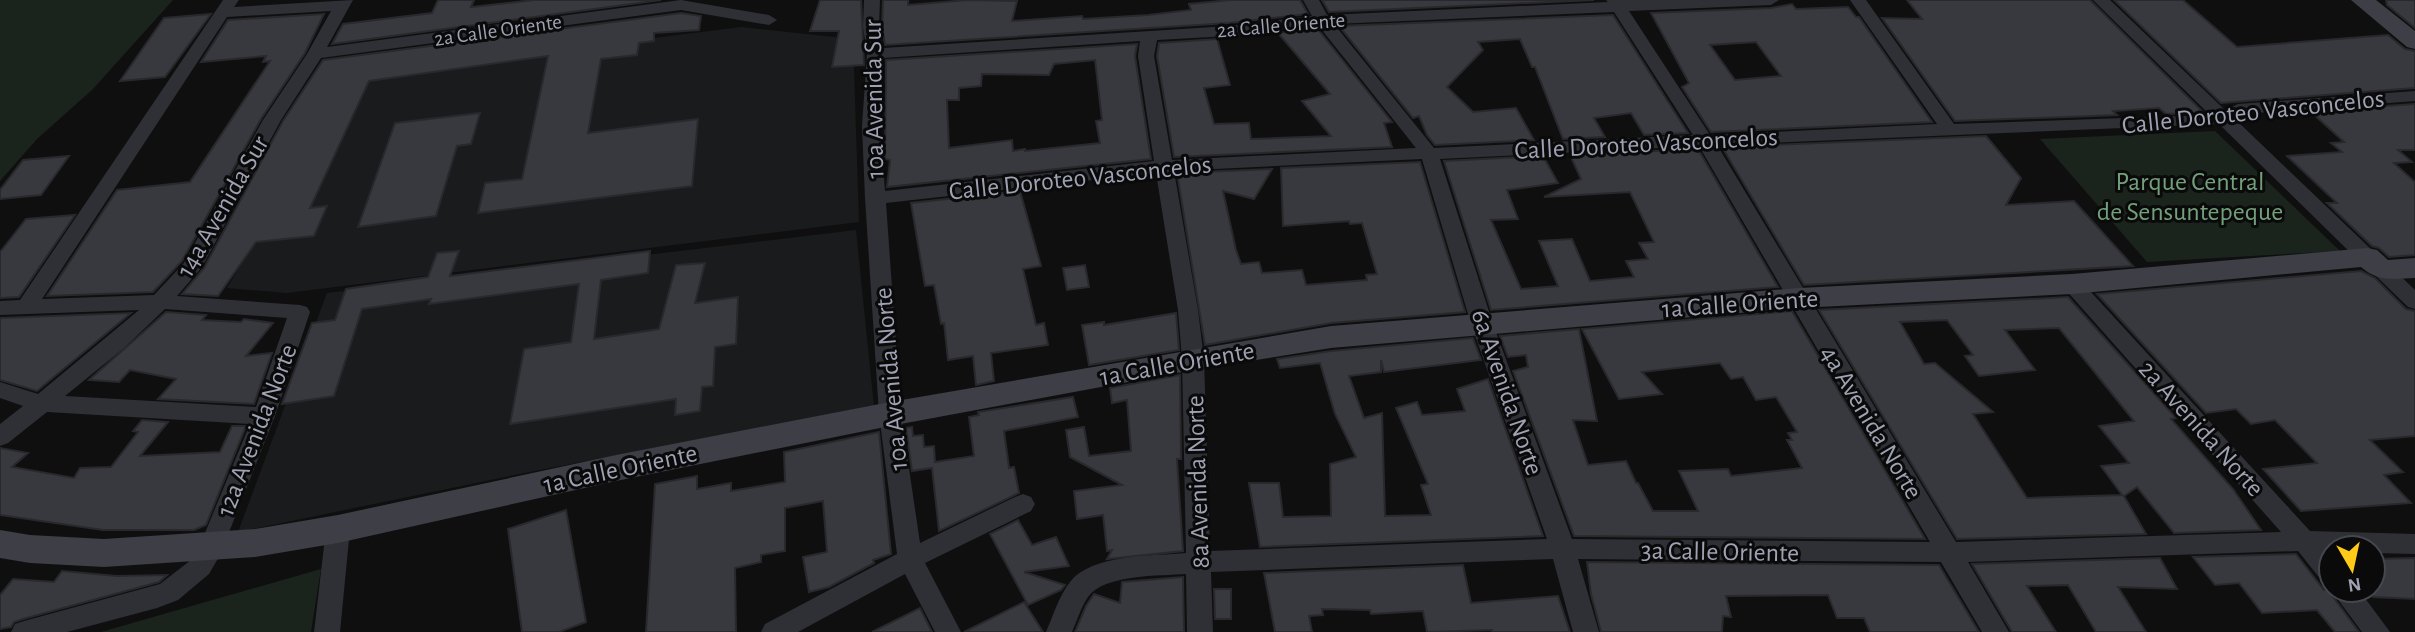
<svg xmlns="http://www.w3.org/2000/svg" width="2415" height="632" viewBox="0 0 2415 632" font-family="'Alegreya Sans',sans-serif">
<rect width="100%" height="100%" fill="#0f0f10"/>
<path fill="#1a1b1d" d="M741,27L853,39L859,222L287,293L227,288L354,76Z
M856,230L874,407L534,471L238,532L327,293Z"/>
<path fill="#1b231d" d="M0,0H173L93,89L37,139L0,181Z
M2215,131L2340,251L2147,262L2040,139Z
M321,569L311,632H101Z"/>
<path fill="#38393e" stroke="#29292d" stroke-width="2" fill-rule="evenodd" d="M438,0H474L471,7L534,0H661L332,44L343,24L432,13Z
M820,0H861L864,65L832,67L839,31H810Z
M883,0H908V5L968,0L1017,1L1012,21L1082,16L1083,19L1148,15L1191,10L1189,4L1231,0H1300L1308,14L1229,23L885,45L882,27Z
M1322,0H1594L1329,12Z
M1907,0H2090L2204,113L2166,114L2159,108L2113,111L2117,115L1955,121L1882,18L1922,19Z
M2114,0H2183L2237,47L2388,35L2405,49L2415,51V88L2221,103Z
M2386,0H2415V28L2387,5Z
M1792,4L1796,9L1848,7L1856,17H1859L1932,122L1711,132L1682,87L1689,83L1651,13L1771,8ZM1756,42L1781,76L1735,80L1710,45Z
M681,13L701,16L699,30L654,33V41L639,43L637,55L601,59L588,133L698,119L692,186L478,213L485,183L522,179L548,56L369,81L310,208L327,206L314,236L256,242L218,296L182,294L204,268L283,121L323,60Z
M211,14L165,77L120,81L164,18Z
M324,14L305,53L261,119L182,261L153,292L47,296L117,190L190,182L270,61L263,62L266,56L201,62L228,20Z
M1613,15L1688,133L1644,135L1631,113L1594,118L1605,137L1563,139L1535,67H1532L1520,39L1478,42L1483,50L1447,87L1473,112L1516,108L1534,140L1435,145L1427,135L1419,116L1413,118L1339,26Z
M1317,28L1392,122L1384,123L1392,147L1174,157L1157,56L1159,43L1217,39L1230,85L1204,88L1214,124L1249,123L1251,139L1331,136L1302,101L1330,94L1278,33Z
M1137,44L1135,56L1151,159L887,187L890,160L885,159L886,60ZM1095,60L1102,120L1096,121L1100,143L1025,151V149L1013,151L1012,140L949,148L947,100H959V88L981,86L982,74L1049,75L1054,64Z
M2415,104V150H2398L2412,162L2394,163L2415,182V255L2389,257L2379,248L2372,246L2327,203H2337L2287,156L2342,152L2331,143L2344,142L2310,111Z
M480,113L471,144L457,146L436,216L358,227L395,123Z
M1986,136L2021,178L2006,205L2074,201L2133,266L1804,285L1722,147Z
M1698,149L1778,287L1491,310L1444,161L1543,156L1558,183L1507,190L1518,219L1491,220L1521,289L1558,286L1539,241L1572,239L1590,281L1634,277L1626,261L1648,259L1639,243L1654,242L1630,192L1544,197L1581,179L1570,155Z
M69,156L41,195L0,199V190L23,160Z
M1420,162L1465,312L1331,323L1205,345L1177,173L1272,169L1254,199L1223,191L1236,250L1241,264L1259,262L1262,273L1302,270L1306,285L1367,280L1366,275L1377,274L1362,223L1350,224L1349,221L1283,226L1281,168Z
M1020,191L1041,266L1023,269L1036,325L1044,323L1048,345L991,353L994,381L976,385L973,356L948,360L944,323L941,324L934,285L925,286L911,203Z
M75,215L19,297L0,298V252L26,219Z
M459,251L450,276L650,251L648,273L601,280L594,339L659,329L676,265L705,263L695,303L738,297L736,344L715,347L713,386L702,387L700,411L675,415L676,399L510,424L524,349L571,342L579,284L429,304L431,299L362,309L334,396L282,404L312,323L335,320L346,289L428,277L437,253Z
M1085,265L1089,287L1067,290L1063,268Z
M2361,271L2375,278L2406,309L2415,311V436L2370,440L2403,472L2384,475L2411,503L2301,511L2263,469L2317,463L2275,420L2251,424L2236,409L2206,413L2097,294Z
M2068,297L2176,418L2171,419L2233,489L2261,530L2174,533L2137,487L2124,496L2146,534L1957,539L1819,310ZM1947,320L1973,355L1965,356L1979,376L2035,370L2005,330L2059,328L2134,421L2099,426L2129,463L2101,466L2122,495L2027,498L1973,414L1993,412L1935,363L1924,364L1900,322Z
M1792,311L1925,539L1574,536L1513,371L1528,367L1526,355L1508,357L1500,336L1579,329L1597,421L1573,420L1588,465L1626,461L1636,483H1638L1653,511H1698L1679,471L1728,469L1731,476L1802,468L1787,440H1792L1788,433L1797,432L1776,397L1756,400L1743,377L1731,379L1720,363L1642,372L1662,394L1619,399L1582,329Z
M166,312L206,315L202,320L241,322L244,319L273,323L246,356L272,353L254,404L158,399L176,379L130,370L119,382L89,380Z
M131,313L37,391L0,380V318Z
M1176,313L1179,350L1089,365L1082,325L1104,322V325Z
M1473,338L1481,360L1384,372L1381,360V372L1349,376L1364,418L1382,413L1385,516L1431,515L1421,485L1428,484L1396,408L1417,402L1422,415L1465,411L1457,389L1488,379L1543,536L1260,547L1249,483H1279L1283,517L1331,516L1330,464L1356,457L1335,414L1320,363L1280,368L1277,359L1331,351Z
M1180,375L1181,459H1177L1183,551L1107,559L1112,550L1107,551L1103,515L1077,519L1074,491L1122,485L1070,457L1066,430L1084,427L1089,456L1131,451L1127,400L1112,403L1110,388Z
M1073,397L1078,417L1004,431L1009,468L1014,467L1019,493L939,531L932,468L912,471L906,428L912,427L913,436L923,435L924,447L934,446L935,462L974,456L969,417L979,415L978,412Z
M142,420L168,422L140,456L220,452L232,426H246L206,525L194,530H103L0,515V448L28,453L12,467L74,478L80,468L111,467L138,432L133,431Z
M879,432L891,554L873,560L874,563L829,587L809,592L803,557L827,552L823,501L785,508V551L761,555V562L735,568L736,632H646L655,484L697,476V489L731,483V491L785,482L784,452Z
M566,510L586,622L559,632H522L508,529Z
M1018,520L1032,545L1056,537L1069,566L1024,572L1065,585L1061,590L1028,605L990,534Z
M2296,554L2324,590H2328L2359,632H2335L2317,610L2262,613L2239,583L2215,585L2193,557Z
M2160,558L2177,589L2118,587L2146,632H2096L2068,585L2027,586L2056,632H2012L1972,564Z
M2415,558V599L2373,597V559Z
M1587,562L1939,565L1979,632H1870L1864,618H1837L1828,595L1726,596L1731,617L1723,616L1722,632H1601L1591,594Z
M1463,565L1471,603L1558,596L1570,632H1492V630L1427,632L1423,611L1371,614L1370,610L1322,609L1323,615L1309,616L1312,632H1275L1264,573Z
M62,571L117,576L167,575L159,582L23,619L14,622L11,627L0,629V595L13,579L54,582Z
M1183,577L1184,632H1075L1086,606L1094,594L1120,603L1122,582Z
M1214,589H1231V619H1215Z
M1024,602L1043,632H964Z
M920,608L932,632H872Z"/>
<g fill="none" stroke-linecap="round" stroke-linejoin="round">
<path fill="#2f3036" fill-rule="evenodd" d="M223,0H239L234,7L353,0L327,47L681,0L769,15L777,20L769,25L681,10L321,58L281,120L202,267L177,296L300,305L307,307L310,312L275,416L220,555L209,574L178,600L157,608L67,632H11L15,624L24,621L160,584L191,560L200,545L250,424L47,412L8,443L0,446V424L23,406L0,398V382L38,394L139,310L0,315V301L20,300ZM331,11L307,54L263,120L184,263L154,295L42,299L227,17ZM165,309L287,318L256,407L65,396L124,348Z
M864,0H880L879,27L883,48L1229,26L1312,16L1303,0H1319L1327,15L1608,2L1606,0H1779L1771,5L1629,11L1710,135L1937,124L1850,0H1866L1954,124L2210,115L2093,0H2110L2225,110L2238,104L2415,91V101L2242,114L2235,119L2374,252L2377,257L2374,262H2360L2219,124L1717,145L1956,542L2281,532L2065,289L2062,284L2065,279H2079L2310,531L2415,534V554L2373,553V548H2331V552H2327L2331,556V584L2322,581L2298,551L1968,562L2009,632H1982L1941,562L1578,559L1599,632H1573L1553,559L1211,572L1213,632H1187L1186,574C1160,576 1104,574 1088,597C1081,607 1077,621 1072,632H1046C1053,616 1059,596 1070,582C1091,554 1154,556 1186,553L1182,359L1178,310L1156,173L886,203L901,414L920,543L1015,497L1023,494L1031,497L1035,504L1031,511L925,563L961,632H935L905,574L798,632H761L765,624L897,554L879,414L865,198L862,126L867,54L863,27ZM1614,12L1693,135L1434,148L1334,24ZM1318,25L1416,148L1172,160L1154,56L1157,40L1229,36ZM1140,41L1138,56L1154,161L885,191L880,126L883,58ZM1699,146L1930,542L1572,539L1493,324L1440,159ZM1422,159L1471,324L1547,539L1210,551L1204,359L1198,310L1174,171Z
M2382,263L2389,265L2415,290V309L2408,307L2375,275L2372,270L2375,265Z
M338,519L347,522L350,529L340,632H314L326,529L329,522Z
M2331,590H2359L2390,632H2362Z"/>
<path fill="#3d3e46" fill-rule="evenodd" d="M2351,0H2376L2415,31V49L2407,47Z
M2367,248L2377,250L2388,260L2415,258V278C2393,279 2378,282 2361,267L2072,294L1799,308L1331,348L1193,370L890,426L616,481L338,543L255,557L104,567L30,563L0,558V530L30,535L104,539L255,529L338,515L616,455L890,402L1331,326L1799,288L2072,274Z"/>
</g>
<g text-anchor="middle" stroke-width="6" stroke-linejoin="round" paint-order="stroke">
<g font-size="21" fill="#9ea2b3" stroke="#0a0a0b">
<text transform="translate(1281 25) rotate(-5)" y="7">2a Calle Oriente</text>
<text transform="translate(498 30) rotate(-8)" y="7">2a Calle Oriente</text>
</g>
<g font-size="26" fill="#9ea2b3" stroke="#0a0a0b">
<text transform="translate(873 99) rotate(-91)" y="9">10a Avenida Sur</text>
<text transform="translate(2253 111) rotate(-6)" y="9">Calle Doroteo Vasconcelos</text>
<text transform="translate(1646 143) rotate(-3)" y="9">Calle Doroteo Vasconcelos</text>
<text transform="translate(1080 177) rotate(-6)" y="9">Calle Doroteo Vasconcelos</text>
<text transform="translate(222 206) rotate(-60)" y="9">14a Avenida Sur</text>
<text transform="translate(1740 303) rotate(-4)" y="9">1a Calle Oriente</text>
<text transform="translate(1177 363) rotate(-10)" y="9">1a Calle Oriente</text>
<text transform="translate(890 379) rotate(-95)" y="9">10a Avenida Norte</text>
<text transform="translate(1508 392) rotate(71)" y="9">6a Avenida Norte</text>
<text transform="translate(1872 422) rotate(59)" y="9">4a Avenida Norte</text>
<text transform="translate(2202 428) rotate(48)" y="9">2a Avenida Norte</text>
<text transform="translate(256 430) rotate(-69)" y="9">12a Avenida Norte</text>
<text transform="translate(620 468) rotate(-12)" y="9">1a Calle Oriente</text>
<text transform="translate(1197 482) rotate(-92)" y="9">8a Avenida Norte</text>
<text transform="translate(1720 551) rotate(1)" y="9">3a Calle Oriente</text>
</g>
<g font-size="26" fill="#73a07b" stroke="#0a0a0b">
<text x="2190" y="190">Parque Central<tspan x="2190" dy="30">de Sensuntepeque</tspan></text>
</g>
</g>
<g transform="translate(2352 569) rotate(171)"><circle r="33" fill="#0a0a0b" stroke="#45474e" stroke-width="2"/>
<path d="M0-5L12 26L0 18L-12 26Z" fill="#ffcb18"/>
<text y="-10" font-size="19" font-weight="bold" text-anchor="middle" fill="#9ea2b3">N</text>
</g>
</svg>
